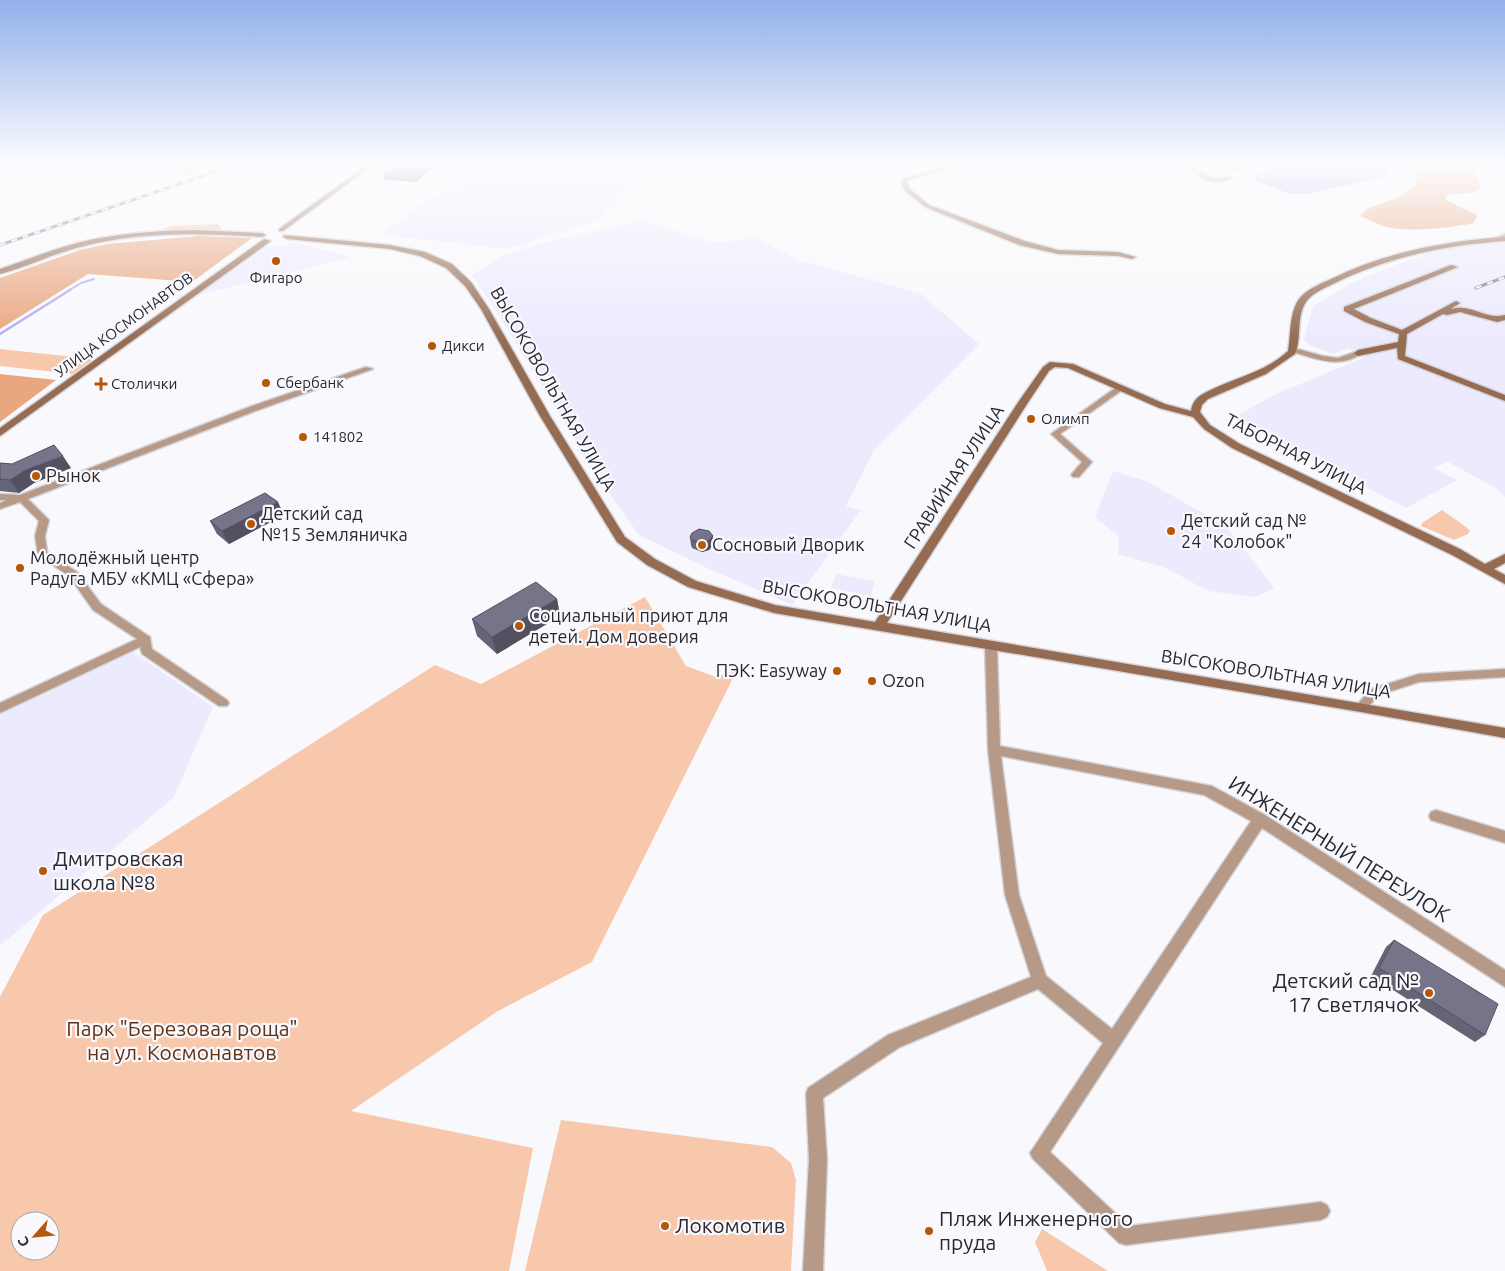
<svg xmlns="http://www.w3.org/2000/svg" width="1505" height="1271" viewBox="0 0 1505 1271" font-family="Ubuntu,sans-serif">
<rect width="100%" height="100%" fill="#f9f9fd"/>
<path fill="#eceafd" d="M511,164L582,168L579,172L642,175L596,220L509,249L382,235L425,201Z
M643,220L712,243L756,238L798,260L921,294L979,344L874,450L846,506L861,510L792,605L705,567L639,535L595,474L496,310L472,275L500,257L539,244Z
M1505,242V497L1496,488L1448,462L1434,468L1457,480L1406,508L1233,418L1276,394L1365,357L1348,348L1334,354L1309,345L1304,340L1313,306L1353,282L1406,261L1448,248L1474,243Z
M297,243L350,257L194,296L262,248Z
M1113,471L1146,481L1226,526L1274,588L1256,597L1208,591L1166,568L1118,554L1119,537L1095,517Z
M836,574L875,581L871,596L831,588Z
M132,651L213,707L174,797L0,946V712Z"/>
<path fill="#f8c8ac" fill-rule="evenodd" d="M218,224L222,230L159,232L170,226Z
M0,349L93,359L73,374L0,366Z
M1442,510L1466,527L1470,531L1468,534L1454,540L1421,526L1422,523Z
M645,597L686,666L716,677L737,670L592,962L498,1011L351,1111L533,1148L509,1271H0V997L43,915L435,665L481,684ZM20,1221H50V1251H20Z
M561,1120L772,1147L791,1163L796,1180L791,1271H525Z
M1042,1229L1108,1271H1047L1035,1242Z"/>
<path fill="#e9a67f" d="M1419,164H1474L1481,188L1475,192L1446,195V200L1477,215L1474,223C1451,228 1405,233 1383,226C1375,223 1368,219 1360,216L1367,209L1399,197L1415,185Z
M199,236L252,238L192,282L88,274L0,329V278L80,250L107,244Z
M0,374L56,380L0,422Z"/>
<path fill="#b2abef" d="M1269,164H1391L1392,165L1387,176L1307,194H1290L1256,181L1255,175L1267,169Z"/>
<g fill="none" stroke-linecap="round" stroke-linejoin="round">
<path stroke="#b2abef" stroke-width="2" d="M68,291L81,283L94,279"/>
<path stroke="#b2abef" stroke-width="2.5" d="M0,334L70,290"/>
<defs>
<path id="street" d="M184,164H190L187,169L211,164H221L187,173L181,170Z
M1502,165H1505V170L1502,168Z
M1505,234V238L1495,241L1492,239Z
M1290,347L1323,356L1338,358L1358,351L1362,353C1340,370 1313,358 1290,351Z
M366,367L373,369L258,410L28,499L49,520L45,536L47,552L77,572L101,604L150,637L152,649L227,700L229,703L227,706H219L142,654L140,647L0,713V703L137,639L93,610L69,576L38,555L35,536L39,521L20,502L0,509V503L6,500H0V494L20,495L252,406Z
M1118,386L1125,388L1060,434L1092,462L1079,477H1073L1071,475L1082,462L1051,434Z
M991,642L997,646L1000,746L1212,786L1265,815L1505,970V987L1262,828L1050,1152L1129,1226L1321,1202L1327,1205L1330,1211L1327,1217L1321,1220L1126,1245L1119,1243L1033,1159L1030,1153L1103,1043L1038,989L900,1047L823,1098L827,1160L823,1271H803L809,1160L806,1094L808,1088L888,1035L1031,977L1005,895L988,750L985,646ZM1001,756L1204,795L1251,821L1112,1029L1046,976L1019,895Z
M1505,669V677L1419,682L1379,695L1365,710H1357L1355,707L1371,689L1419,674Z
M1436,810L1505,831V843L1431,820L1429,816L1431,812Z"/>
<path id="secondary" d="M368,164H375L283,231H279V229Z
M956,164H966L909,180L907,182L910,189L929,205L1025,241L1058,250L1118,252L1136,257L1132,259L1118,256L1058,254L1019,245L925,207L905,191L901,182L905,178Z
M1185,164C1195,164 1201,174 1211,177C1219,179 1226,175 1232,178C1216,188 1195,177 1185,164Z
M1207,164L1235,167L1255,164L1235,171Z
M193,230L262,233L266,235L262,237C201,233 139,231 80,247C52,254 27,267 0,274V269C26,260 51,250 77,243C116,233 154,231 193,230Z
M284,235L390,245L425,252L452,264L471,282L489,309L550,416L625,537L655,559L696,581L775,605L875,622L1019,401L1043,367L1050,362L1073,364L1165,404L1191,411C1192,404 1195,399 1201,395C1230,378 1262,375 1288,351C1291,335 1289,313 1299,299C1307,289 1320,284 1331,279C1386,252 1445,241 1505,237V241C1446,245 1388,257 1335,283C1325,288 1312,293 1306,302C1296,317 1302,338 1295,354L1266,374L1208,399L1202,405L1200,412L1210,425L1240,444L1460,549L1485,564L1505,554V563L1494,569L1505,575V584L1452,555L1232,448L1204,429L1193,417L1159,408L1068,368L1055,367L1049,371L1029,401L887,623L1505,728V738L1361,712L774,613L688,587L647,565L617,542L540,416L481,309L465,286L446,268L420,256L390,249L287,239L283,237Z
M264,239L271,241L0,436V428Z
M1451,265L1458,267L1354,309L1371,318L1402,330L1456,301L1460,303L1451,309C1470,303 1486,320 1505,315V320L1497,322L1460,312L1447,315L1443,314L1407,334L1405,356L1505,395V401L1398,359L1397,348L1358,356L1354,353L1358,350L1398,342L1399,334L1365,322L1344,311V307Z"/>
</defs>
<use href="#street" stroke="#d4d3d8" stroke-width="3"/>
<use href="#secondary" stroke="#d4d3d8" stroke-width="3"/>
<use href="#street" fill="#b79988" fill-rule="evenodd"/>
<use href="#secondary" fill="#956b52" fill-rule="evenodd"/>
<defs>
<path id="rail" d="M0,245L238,164
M1476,288L1505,277"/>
</defs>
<use href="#rail" stroke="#808087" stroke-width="3"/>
<use href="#rail" stroke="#f9f9fd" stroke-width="2" stroke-dasharray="6" stroke-linecap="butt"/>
</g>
<path fill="#656476" d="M436,166L416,182L385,180L383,174Z
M0,463L12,464L71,468L34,483L19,493L0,491Z
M284,515L229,544L217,534L210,521Z
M690,537L713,545L709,550L702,552L692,548L691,545Z
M557,599L560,616L497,654L477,636L472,619Z
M1394,940L1485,1035L1475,1042L1371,976L1386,947Z"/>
<path fill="#535160" d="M429,164H436V166L416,182L414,176Z
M63,456L71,468L34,483L19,493L10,480L26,470Z
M278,502L284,515L229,544L222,531Z
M713,536V545L709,550L702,552L701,543Z
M557,599L560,616L497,654L492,637Z"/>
<path fill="#767489" stroke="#535160" d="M396,164H429L414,176L383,174Z
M54,445L63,456L26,470L10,480L0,479V463L12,464Z
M265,493L278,502L222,531L210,521Z
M699,529L709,531L713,536L708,541L701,543L692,540L690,537L692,533Z
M536,582L557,599L492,637L472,619Z
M1394,940L1498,1004L1485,1035L1379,968Z"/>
<linearGradient id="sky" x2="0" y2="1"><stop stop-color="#92b0eb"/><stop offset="0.48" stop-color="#fcfcfe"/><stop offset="1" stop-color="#fcfcfe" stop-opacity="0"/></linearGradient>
<rect width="1505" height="342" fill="url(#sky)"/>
<g fill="#b65809" stroke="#f9f9fd" stroke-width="2">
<circle cx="276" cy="261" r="5"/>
<circle cx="432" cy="346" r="5"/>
<circle cx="266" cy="383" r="5"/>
<path d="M98.5 376.5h5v5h5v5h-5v5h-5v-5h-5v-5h5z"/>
<circle cx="1031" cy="419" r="5"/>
<circle cx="303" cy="437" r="5"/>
<circle cx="36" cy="476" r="5"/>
<circle cx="251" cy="524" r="5"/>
<circle cx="1171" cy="531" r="5"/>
<circle cx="702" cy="545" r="5"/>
<circle cx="20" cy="568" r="5"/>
<circle cx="519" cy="626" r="5"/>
<circle cx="837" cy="671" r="5"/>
<circle cx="872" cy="681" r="5"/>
<circle cx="43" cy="871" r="5"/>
<circle cx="1429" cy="993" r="5"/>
<circle cx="665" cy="1226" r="5"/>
<circle cx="929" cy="1231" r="5"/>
</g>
<g text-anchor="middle" stroke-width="4.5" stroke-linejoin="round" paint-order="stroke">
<g font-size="15" fill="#292831" stroke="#f9f9fd" text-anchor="start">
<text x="276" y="283" text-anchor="middle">Фигаро</text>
<text x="442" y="351">Дикси</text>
<text x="276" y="388">Сбербанк</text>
<text x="111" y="389">Столички</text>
<text x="1041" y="424">Олимп</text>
<text x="313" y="442">141802</text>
</g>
<g font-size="15" fill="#292831" stroke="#f9f9fd">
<text transform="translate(124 325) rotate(-36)" y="5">УЛИЦА КОСМОНАВТОВ</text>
</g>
<g font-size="18" fill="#292831" stroke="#f9f9fd">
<text transform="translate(553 389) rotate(60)" y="6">ВЫСОКОВОЛЬТНАЯ УЛИЦА</text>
<text transform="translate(1296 454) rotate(27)" y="6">ТАБОРНАЯ УЛИЦА</text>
<text transform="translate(954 477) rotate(-57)" y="6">ГРАВИЙНАЯ УЛИЦА</text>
<text transform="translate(877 606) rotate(10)" y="6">ВЫСОКОВОЛЬТНАЯ УЛИЦА</text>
<text transform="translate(1276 674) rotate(9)" y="6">ВЫСОКОВОЛЬТНАЯ УЛИЦА</text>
</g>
<g font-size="18" fill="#292831" stroke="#f9f9fd" text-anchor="start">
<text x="46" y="482">Рынок</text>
<text x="261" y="520">Детский сад<tspan x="261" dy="21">№15 Земляничка</tspan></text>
<text x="1181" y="527">Детский сад №<tspan x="1181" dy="21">24 "Колобок"</tspan></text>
<text x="712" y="551">Сосновый Дворик</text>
<text x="30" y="564">Молодёжный центр<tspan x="30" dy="21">Радуга МБУ «КМЦ «Сфера»</tspan></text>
<text x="529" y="622">Социальный приют для<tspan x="529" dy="21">детей. Дом доверия</tspan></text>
<text x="827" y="677" text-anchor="end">ПЭК: Easyway</text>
<text x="882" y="687">Ozon</text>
</g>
<g font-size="21" fill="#292831" stroke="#f9f9fd">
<text transform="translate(1339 849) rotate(32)" y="7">ИНЖЕНЕРНЫЙ ПЕРЕУЛОК</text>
</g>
<g font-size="21" fill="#292831" stroke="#f9f9fd" text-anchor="start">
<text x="53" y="866">Дмитровская<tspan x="53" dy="24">школа №8</tspan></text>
<text x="1419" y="988" text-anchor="end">Детский сад №<tspan x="1419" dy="24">17 Светлячок</tspan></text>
<text x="939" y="1226">Пляж Инженерного<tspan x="939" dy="24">пруда</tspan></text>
<text x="675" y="1233">Локомотив</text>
</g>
<g font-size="21" fill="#5f3216" stroke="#f9f9fd">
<text x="182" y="1036">Парк "Березовая роща"<tspan x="182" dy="24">на ул. Космонавтов</tspan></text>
</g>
</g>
<g transform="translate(35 1236) rotate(243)"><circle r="24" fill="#f9f9fd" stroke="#a6a5ab"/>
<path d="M0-4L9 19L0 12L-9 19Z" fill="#b65809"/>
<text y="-8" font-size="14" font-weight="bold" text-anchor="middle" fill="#292831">С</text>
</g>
</svg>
